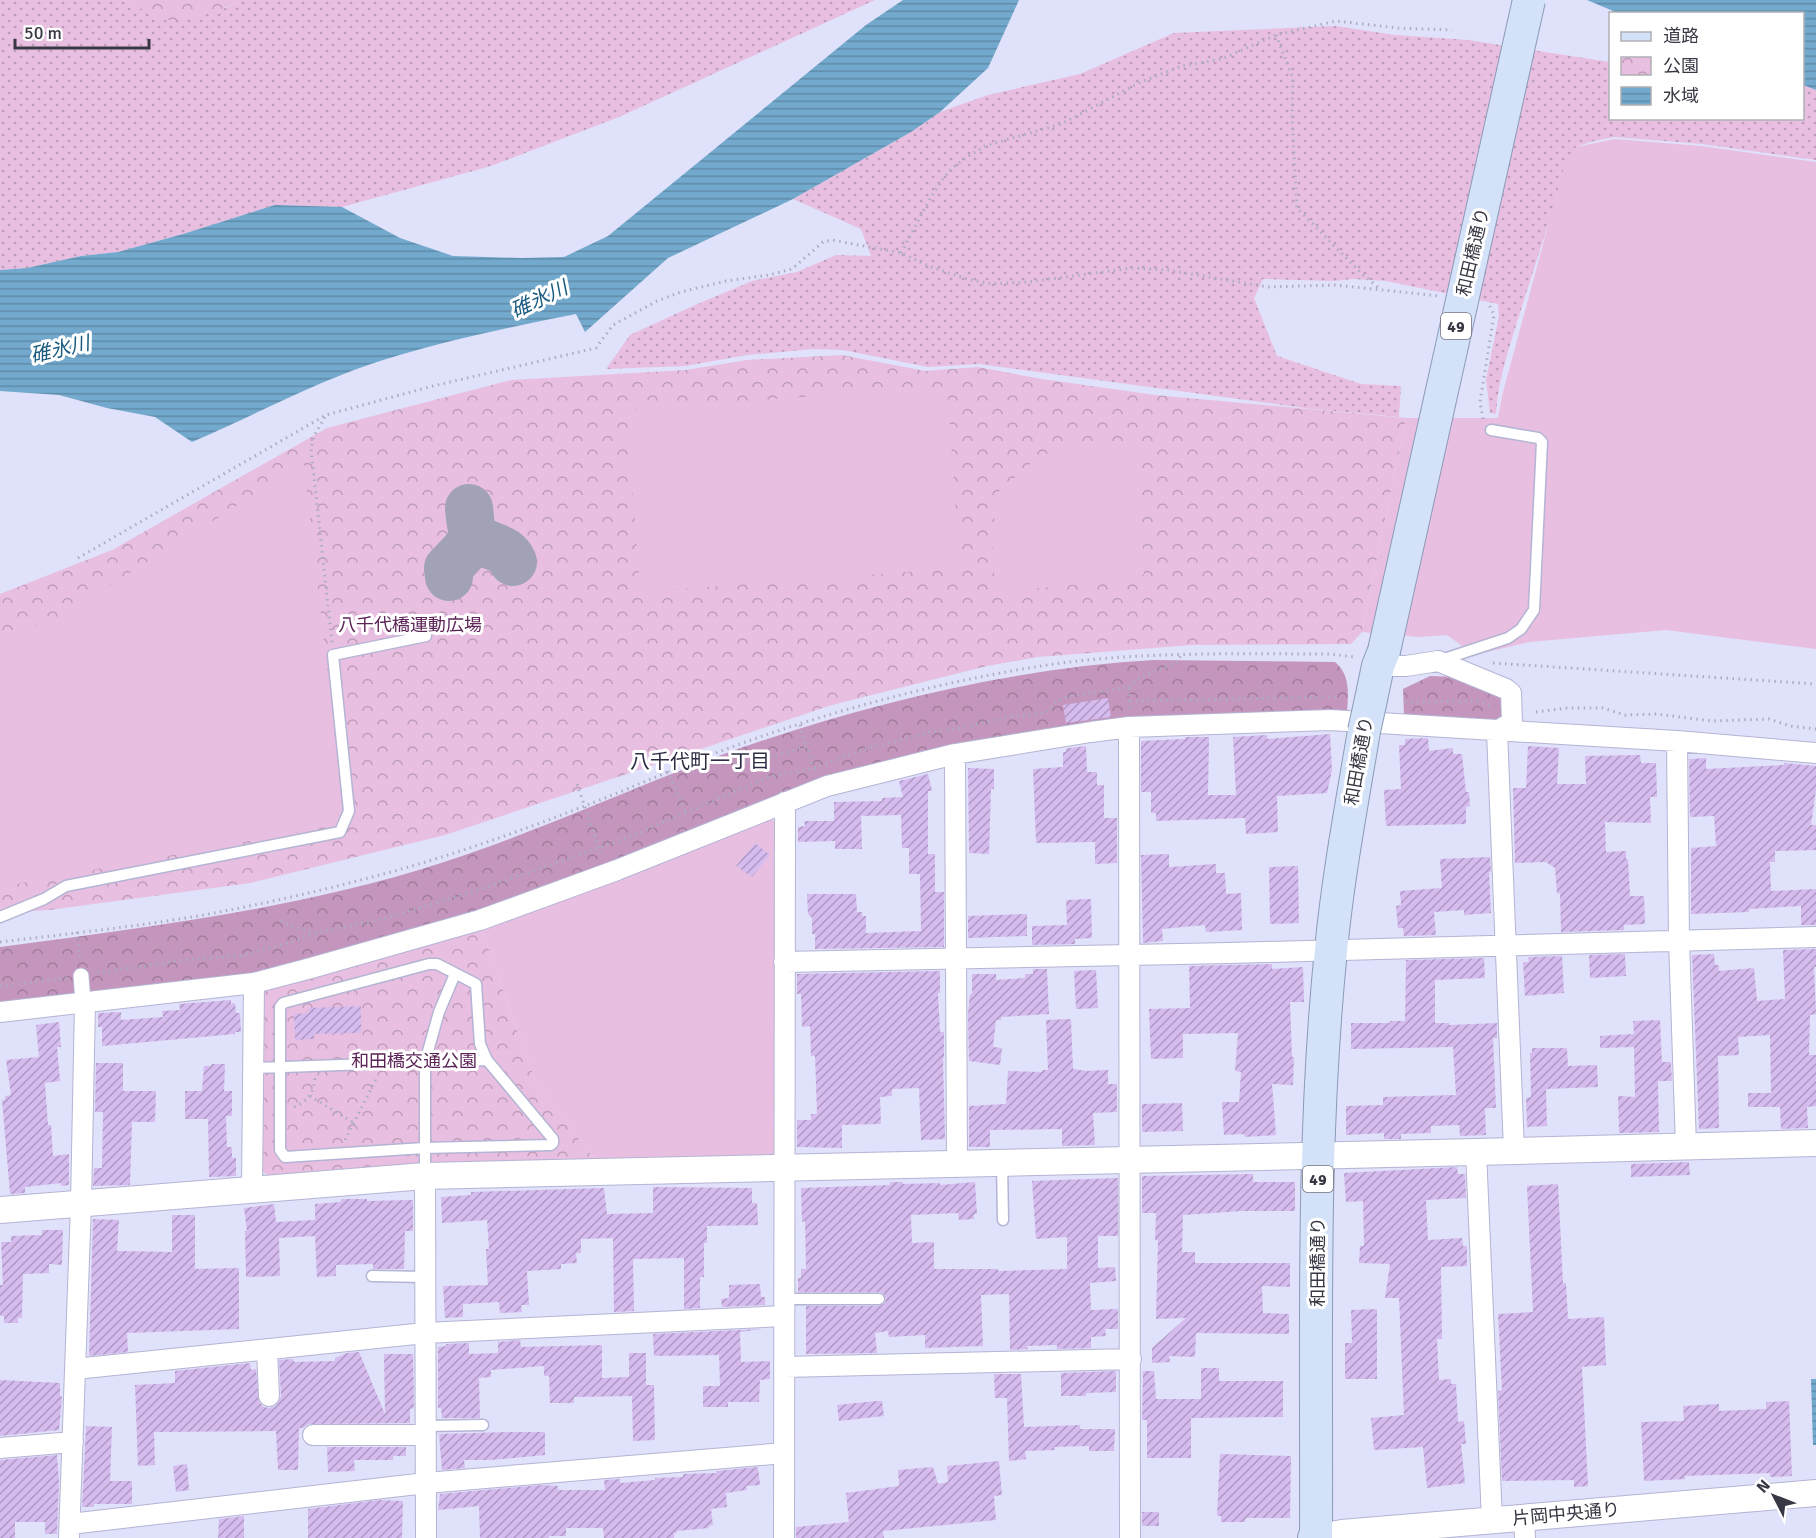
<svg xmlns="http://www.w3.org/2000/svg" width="1816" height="1538" viewBox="0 0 1816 1538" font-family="Signika,'Noto Sans JP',sans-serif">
<defs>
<pattern id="grass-dots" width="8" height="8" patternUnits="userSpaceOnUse" patternTransform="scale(1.5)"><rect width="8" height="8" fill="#e8bfe1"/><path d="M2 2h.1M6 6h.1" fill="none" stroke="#bd9cb8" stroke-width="1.8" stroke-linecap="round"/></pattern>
<pattern id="forest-crowns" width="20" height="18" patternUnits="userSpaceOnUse" patternTransform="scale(1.5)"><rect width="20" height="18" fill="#c495bd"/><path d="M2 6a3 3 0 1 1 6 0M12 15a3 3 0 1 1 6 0" fill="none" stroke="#a07b9b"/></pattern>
<pattern id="park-crowns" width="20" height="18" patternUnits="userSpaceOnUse" patternTransform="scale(1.5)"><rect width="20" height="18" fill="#e8bfe1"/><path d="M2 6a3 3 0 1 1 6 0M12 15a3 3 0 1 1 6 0" fill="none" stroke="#bd9cb8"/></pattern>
<pattern id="water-rules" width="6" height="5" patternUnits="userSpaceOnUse" patternTransform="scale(1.5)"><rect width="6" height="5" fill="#72a9cd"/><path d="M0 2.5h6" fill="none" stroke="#5f8ba8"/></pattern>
<pattern id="building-hatch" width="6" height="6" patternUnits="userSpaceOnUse" patternTransform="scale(1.5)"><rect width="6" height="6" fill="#d6bbef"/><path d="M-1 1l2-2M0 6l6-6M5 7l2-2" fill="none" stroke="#af99c3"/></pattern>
</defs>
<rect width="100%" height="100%" fill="#e0e1fb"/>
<path fill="url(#grass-dots)" d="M0,0H124L165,20L226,8L242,0H875L619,117L491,166L342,207L275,205L183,234L118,252L81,256L27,268L0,270Z
M1335,26L1395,35L1468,40L1610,62V118H1802L1803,85L1816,90V160L1702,144L1614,137L1590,142L1576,147C1556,198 1540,250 1523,303C1512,340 1498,376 1496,414L1490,413L1486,380L1499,316L1498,304L1386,281L1353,279L1334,281L1263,279L1254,298L1277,356L1361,384L1401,386L1399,417L1312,409L979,364L928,367L843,350L813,349L747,355L685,366L606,369L630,335L693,306L752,281L797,272L836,255L871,256L861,229L793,199L911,132L940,112L988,95L1080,74L1174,33Z"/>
<path fill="url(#forest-crowns)" d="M1153,660L1335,662C1351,675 1348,695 1347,714L1099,721L923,751L816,779L605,864L490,906L276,969L244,975L0,1002V947C149,927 298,909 441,863C550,828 653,777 761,741C886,699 1021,668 1153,660Z
M1430,676L1457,677L1507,693V720L1404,715L1403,689Z"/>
<path fill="url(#park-crowns)" d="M124,0H242C225,9 183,25 163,19C150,15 137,6 124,0Z
M842,355L925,371L978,367L1042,379L1155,395L1406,418L1362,632L1351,644L1192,645L1038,657L987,666L832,705L445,835L250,883L49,910L0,913V594L112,550L327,428L511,380L686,370L747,360Z
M482,930L536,1083L595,1160L271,1178L262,1171L263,994L266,990Z"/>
<path fill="#e8bfe1" d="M1615,139L1701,146L1816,162V649L1666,630L1529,642L1475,655L1447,635L1419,637L1362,632L1406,418H1498L1502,396L1565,163L1576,147Z
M947,386L960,568L640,592L627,410Z
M1139,442L1144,574L1138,579L995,592L992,536L998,492L1039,456L1084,443Z
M304,464L343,812L330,826L0,887V639L61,616Z
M770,818L777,824L775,1152L768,1159L595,1160L536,1083L482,930Z"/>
<path fill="url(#water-rules)" d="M903,0H1019L988,68L940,112L911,132L793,199L668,258L585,332L576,314C506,328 436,342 368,365C307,386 251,417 192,442L155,417L107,408L59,395L0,391V270L27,268L81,256L118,252L183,234L275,205L342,207L400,238L453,256L521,258L564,257L608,236L866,25Z
M1587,0H1816V90L1803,85L1802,14L1618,13Z
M1811,1379H1816V1445H1813Z"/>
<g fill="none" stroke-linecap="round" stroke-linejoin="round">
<path stroke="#a2a2b7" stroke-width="48" d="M469,508C470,515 470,526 473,532C484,550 505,543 513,562
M449,577L448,568L469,546L473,531"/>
</g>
<path fill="url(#building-hatch)" d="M1108,698L1111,717L1066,723L1063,705Z
M1330,734L1332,770L1327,793L1277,796L1278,832L1246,834L1245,818L1156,821V813H1151V792H1141V741L1185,739V737H1209L1208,795H1236L1233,737L1267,735V739Z
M1428,738L1429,751L1453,748V754H1462L1466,792H1469L1470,806L1466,807V824L1386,826L1384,790L1401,789L1399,745H1405V739Z
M1086,746L1087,772H1097V785H1104V818H1117V863L1095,864V842L1036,843L1033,769L1063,767V752H1066V749L1069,748Z
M1528,746L1559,748L1557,784H1586L1585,756L1640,755L1641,763H1656L1657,797H1650L1651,823L1605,822L1606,852L1626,851V859H1628L1630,896H1644L1645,924L1624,925V930L1561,932L1560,893L1557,894L1555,868L1546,862L1515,863L1513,788H1526Z
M1706,758V769L1784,765V763L1816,766V790L1811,825H1816V850L1775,851V862H1770L1771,891L1816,889V925H1801V906L1749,909V912L1691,914V848L1716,846L1714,816L1690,817L1689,759Z
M968,768L994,769V789H991L989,854L969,853Z
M928,774L932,791H928V854H935V892H944V947L815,949V934H812V918L808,914L807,894H856L857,912H862V916H866V933L921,931L920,874H909V848H902L901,815L861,816L862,849H835V841L798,842V827L805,826L804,821H834V802L882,801V798L903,797L899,781Z
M755,843L770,855L752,877L736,866Z
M1169,854V867L1216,864V873H1225L1226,894L1241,893L1242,930L1206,932L1205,925L1162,929L1163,941L1143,943L1141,855Z
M1490,857L1491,872H1489L1491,913L1464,915V910L1434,912L1436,935L1404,936L1403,928H1398L1396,906L1401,905L1400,891L1442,888L1440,859Z
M1298,866L1299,923L1270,924L1269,867Z
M1091,899L1092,938L1075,939V944L1032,945V926L1067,925L1066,900Z
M1027,914V936L968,938V916Z
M1816,949V967H1814L1816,1014L1810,1015L1809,1055H1816V1106L1807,1107L1808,1128L1781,1129L1780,1107H1748V1093H1771L1770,1035L1738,1037L1739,1055L1718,1056L1719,1128L1699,1129L1692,955L1714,954L1715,965H1719V971L1754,968L1757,1001L1785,999L1783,950Z
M1625,954L1626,976L1590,978L1589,955Z
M1562,956L1564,993L1525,996L1523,962H1529L1528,957Z
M1484,958L1485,978L1435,980V1023H1449V1025L1497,1023V1038H1493L1496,1108H1485L1486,1135L1460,1136L1459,1125L1431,1126V1133L1401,1134V1139H1384V1133L1346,1135V1106L1383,1105V1097L1456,1095L1453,1047L1351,1049V1023H1390V1021H1405L1406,960Z
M1272,964V969L1303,967L1304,1002H1290L1292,1057H1294L1293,1085L1272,1084L1276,1135L1245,1137L1244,1134L1224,1135L1222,1102H1239L1241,1072L1235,1071L1238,1033L1183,1034V1058L1151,1059L1149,1009L1190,1008L1189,966Z
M1033,969H1047L1049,1014L1001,1017V1020H996L993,1047L1002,1048L1000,1065L969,1061L968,1014L970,994H972V974H996V980L1025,978V974H1033Z
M1096,970L1098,1008L1076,1009L1074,971Z
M940,971V993H938L940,1032H944V1058H943L945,1139L921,1140L919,1088L892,1089V1096L880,1097L881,1124L842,1125V1148L797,1147V1120H811V1114H817L815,1056H811L810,1026L802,1027L801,994H797V974Z
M231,1000V1004L235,1003L236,1013H240L241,1032H235V1034L102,1046V1027H98V1013L121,1012V1020L163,1017L162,1011L180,1010L179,1004Z
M361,1006V1033L314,1034V1039L295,1040L294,1014L309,1013V1008Z
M1071,1019L1073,1069L1086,1071L1108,1070V1084H1117V1112L1093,1113L1095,1145L1062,1146V1129L990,1130V1147H969V1106L1006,1104L1008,1071L1042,1072V1070H1048L1046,1020Z
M1660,1020L1662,1062H1671L1672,1081H1658L1659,1132L1619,1133L1618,1096L1635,1097L1634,1047L1600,1048V1036L1634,1034L1633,1021Z
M59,1022L61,1047H57L60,1081L45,1083L48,1125H51L53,1156L69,1154V1185L61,1186V1183L25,1187V1193L10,1194L2,1100H5V1096L11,1095L6,1060L39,1057L36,1025Z
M1532,1048H1567L1568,1066L1597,1065L1598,1087L1546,1089L1547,1126L1527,1127L1526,1098L1531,1097L1530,1053H1532Z
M96,1063H123V1091H156L155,1122H132L130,1185L93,1186L94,1168H102L103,1112H95Z
M211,1064H225L224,1091H232V1116H226L227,1147H232V1158H236V1176L209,1177L208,1119H185V1091H202L204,1066H211Z
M1182,1103L1183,1131L1142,1132V1104Z
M1689,1162L1690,1175L1631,1177V1164Z
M1457,1167L1458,1174H1465L1466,1198L1426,1200L1428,1240L1462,1238L1463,1246H1467V1266L1441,1267L1442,1339H1437L1439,1380L1451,1379V1384H1456L1458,1422L1464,1421L1466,1444H1461L1465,1483L1427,1488L1423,1447L1374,1450L1371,1418L1404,1415L1399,1298H1385L1390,1264L1359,1263L1360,1246H1364L1363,1201L1346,1202L1344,1173Z
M1253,1174V1182H1295V1211H1242L1183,1215L1182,1252H1195V1263H1290V1287L1262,1286L1263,1313L1289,1314V1334L1196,1333L1195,1357L1169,1356L1170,1362L1152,1363V1348L1186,1318L1156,1319L1158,1240H1155L1156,1213H1142V1176Z
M1118,1178V1236H1098V1268L1115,1267L1116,1281L1090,1283L1091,1310L1118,1309V1329H1105L1106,1336L1091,1337V1348L1057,1349V1345L1027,1346L1028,1349L1010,1350L1009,1294L981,1295L983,1346L925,1348V1335L889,1337L888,1331L875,1333L877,1353L806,1354V1306H879L885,1303L886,1298L883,1293L879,1292H798V1278H801V1269H806L805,1221L802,1222L801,1188L890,1185V1182H903V1184L940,1183V1185L975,1182L977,1214H974V1219L959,1220L958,1213L911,1215L912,1243L934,1242V1269H998V1271L1067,1269V1237L1036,1239L1032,1181Z
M1558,1184L1563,1283H1566L1568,1319L1604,1317L1606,1365L1582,1367L1588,1486L1574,1487V1480L1502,1481L1498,1391L1502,1390L1498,1314L1533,1312L1527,1186Z
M653,1187L752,1188V1203H757L758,1225L707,1226V1243H704V1277H700V1308L684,1309V1258L633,1259L634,1311L614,1312L613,1238L581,1239V1253H576L577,1263L561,1264V1269L527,1271L529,1305H521L522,1312L500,1313L499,1302L463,1304V1317L445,1318L443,1286L488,1285L486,1249H489L487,1220L442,1223L441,1197L471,1195V1192L604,1188L607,1214L653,1213Z
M341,1199H367V1201L413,1200V1231H405L404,1269H373V1264L336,1265V1276L317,1277L315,1236L279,1238L280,1276L246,1277L245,1231H247L244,1208L274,1204L276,1222L315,1220V1204L341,1202Z
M172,1215H195V1269L239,1268V1329L127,1333L128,1352L89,1356L93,1219L119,1220L117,1251L172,1252Z
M42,1230H63L62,1265L49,1264V1273L23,1274L22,1318H18V1323H4V1316H0V1285H3L1,1242H11V1236L42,1235Z
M760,1284L761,1297H765V1305L722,1307L721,1299L729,1298V1285Z
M1377,1309V1379H1345V1343H1352L1351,1310Z
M762,1329L740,1332L741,1362L770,1361V1379L760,1380L759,1402H728V1407H703V1386H720L719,1355L654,1356L653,1334Z
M520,1340L521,1347L602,1345V1378L629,1377V1353H646V1385H654L655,1440L633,1441L632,1396L574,1397V1403H550L549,1376H544V1366L491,1370V1377L479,1378L480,1418H442L441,1408H438V1347L446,1346V1344L469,1343V1354L498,1353V1342Z
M359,1352L385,1414L384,1354H413L414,1408L410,1409V1423L308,1424L303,1428H299L298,1470H278L276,1431L154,1432L155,1465L138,1466L135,1385L175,1383V1371L250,1363L251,1370L256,1369L259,1402L264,1407L270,1408L276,1406L281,1396L279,1360L293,1359L294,1362L335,1361V1358L347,1353Z
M1201,1368H1219V1381H1283V1417L1191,1418V1458H1147V1420H1142L1143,1371H1154L1156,1399H1201Z
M1116,1371V1392L1086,1393V1396H1061V1373Z
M994,1374H1021L1024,1427L1080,1425V1429H1115L1114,1451H1089V1446L1054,1447L1055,1450L1025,1451L1026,1459L1009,1461L1007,1398H995Z
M0,1380L60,1383V1396L62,1397L59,1430L0,1436Z
M876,1401H882L884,1416L839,1421L837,1405Z
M1789,1401L1792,1476L1770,1477V1473L1685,1476V1479L1644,1481L1641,1422L1684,1421L1683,1406L1719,1404V1411L1766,1409V1402Z
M86,1426L112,1427L110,1481H132V1504H94V1507H82Z
M509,1432H545V1455L491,1460H464L465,1468L442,1470L439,1434Z
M327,1447H406V1456H393V1460H354L355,1471L328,1472Z
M1220,1454L1291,1456L1290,1518H1246L1245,1522H1221V1516H1217Z
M57,1455L59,1481L57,1534H45V1522H15V1538H0V1460Z
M999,1461L1002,1495L994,1496L996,1520L883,1531L884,1538H796V1527L849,1522L846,1493L899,1486L898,1470L933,1467L938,1484L948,1482L947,1466Z
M187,1464L189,1490L176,1492L173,1466Z
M758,1467L760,1485L746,1486L747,1490L726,1493L727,1507L711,1509L713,1525L708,1526L709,1528L677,1531V1533H674V1538H604L603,1528H566V1536H549V1538H480L479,1506L438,1510L440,1494L541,1485L558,1486V1490H605L604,1480L620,1479V1483L655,1480V1478L683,1477V1474L717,1473L716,1471Z
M379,1500L403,1501L402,1538H308V1509Z
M1142,1512H1159V1526H1142Z
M244,1516V1538H218L219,1519Z"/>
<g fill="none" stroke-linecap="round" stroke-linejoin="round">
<defs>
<path id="service" d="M1441,660L1508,638L1521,629L1534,610L1542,442L1538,438L1491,430
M0,917L44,899L66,886L340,832L349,811L333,655L426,636
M429,964H437L476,984L480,1044L487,1060L553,1139V1143L551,1145L424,1148L285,1157L280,1150V1007L283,1003Z
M254,1068L487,1060
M1002,1163L1003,1220
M425,1176V1062L439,1012L455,974
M372,1276L425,1277
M784,1299H879
M426,1426L483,1425"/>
<path id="pedestrian" d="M81,976L83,1002"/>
<path id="minor" d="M1378,666H1406L1438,661L1506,689L1511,693L1512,722L1497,731L1514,1150
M1129,727L1130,1538
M1677,741L1679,940L1686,1146
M955,754L957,1163
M784,962L1230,953L1816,937
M0,1012L254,983L311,968L480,920L617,870L827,786L955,754L1091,732L1129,727L1330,720L1677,741L1816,753
M1476,1152L1492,1520
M425,1176L426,1538
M252,1190L254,983
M267,1350L269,1396
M784,1367L1131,1359
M75,1369L425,1333L784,1316
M313,1435H426
M0,1448L73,1442
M1524,1518L1525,1538
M70,1524L426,1483L784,1453
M69,1538L81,1204L85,1002
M784,1538L785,802"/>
<path id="tertiary" d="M0,1210L425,1176L1476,1152L1816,1143
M1316,1538L1342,1533L1816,1493"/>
<path id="primary" d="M1370,704L1378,666L1384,651
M1314,1538H1316C1317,1342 1311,1145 1331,950C1338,876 1352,803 1364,731"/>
</defs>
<use href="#service" stroke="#b4b4d4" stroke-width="13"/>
<use href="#pedestrian" stroke="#b4b4d4" stroke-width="17"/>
<use href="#minor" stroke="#b4b4d4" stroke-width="22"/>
<use href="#tertiary" stroke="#b4b4d4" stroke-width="28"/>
<use href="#primary" stroke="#8b9ab7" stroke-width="34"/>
<path stroke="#acacc2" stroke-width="3" stroke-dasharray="1.5 4.5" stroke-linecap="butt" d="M1276,35L1293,78L1292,118L1297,208L1361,273L1380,289
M901,253L928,202L942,180L952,168L969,156L985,146L1061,124L1141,82L1182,66L1222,59L1276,35L1336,21L1398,28L1452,30
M325,417L314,436L311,449L332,643
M1483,419L1480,402L1494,315L1488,302
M78,558L326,415L433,386L596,348L613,325L657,301L681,292L726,281L769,275L792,269L823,242L832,240L901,253L931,267L967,279L992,284L1028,282L1132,268L1168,270L1268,287L1335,285L1440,296
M1493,663L1816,684
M1129,687L1140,677L1177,662L1181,655
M1130,701L1340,697
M1405,702L1477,701L1494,708
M1536,712L1567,708H1603L1625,715L1657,714L1712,721L1769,719L1790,726L1816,729
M800,725L806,746
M705,757C731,771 778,755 805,747L808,749L813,769
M668,771L685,812
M577,784L602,857
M281,921L294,927L316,933
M77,932L80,960
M0,942C66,934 133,927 198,916C270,903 342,886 412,866C470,849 526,829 582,807C639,785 696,759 754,739C846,707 946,681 1041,666C1136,651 1234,654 1330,654L1355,657
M97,973L184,960L239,956L282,945L316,933L387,918L484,888L630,837L771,776L812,769L859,751L929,732L961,728L1008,717L1045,713L1057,701L1067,697L1129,687L1130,709
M0,986L67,978
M310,1096L354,1123
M294,1107C307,1102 314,1092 315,1078
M345,1140L377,1077"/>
<use href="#service" stroke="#fff" stroke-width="10"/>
<use href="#pedestrian" stroke="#fff" stroke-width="15"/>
<use href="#minor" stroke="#fff" stroke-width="20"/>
<use href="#tertiary" stroke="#fff" stroke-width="26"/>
<use href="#primary" stroke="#d4e2f9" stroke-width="32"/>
<defs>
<path id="primary-bridge" d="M1384,651L1529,0
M1364,731L1370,704"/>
</defs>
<use href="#primary-bridge" stroke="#8b9ab7" stroke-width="34" stroke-linecap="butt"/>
<use href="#primary-bridge" stroke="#d4e2f9" stroke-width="32"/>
</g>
<g text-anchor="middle" stroke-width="6" stroke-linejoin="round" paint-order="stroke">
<g fill="#fff" stroke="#74747d" stroke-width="1.5">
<rect x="1441" y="313" width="30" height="26" rx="4.5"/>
<rect x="1303" y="1166" width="30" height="26" rx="4.5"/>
</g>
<g font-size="16" font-weight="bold" fill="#383845">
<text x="1456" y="332">49</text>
<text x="1318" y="1185">49</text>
</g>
<g font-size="18" fill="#383845" stroke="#fff">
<text transform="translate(1473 252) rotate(-77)" y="6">和田橋通り</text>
<text transform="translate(1359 761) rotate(-80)" y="6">和田橋通り</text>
<text transform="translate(1318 1262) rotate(-90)" y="6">和田橋通り</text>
<text transform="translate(1566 1514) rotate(-5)" y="6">片岡中央通り</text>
</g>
<g font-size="18" fill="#5c2356" stroke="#fff">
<text x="410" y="631">八千代橋運動広場</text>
<text x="414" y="1067">和田橋交通公園</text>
</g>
<g font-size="20" font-style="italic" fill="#195b7f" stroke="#fff">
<text transform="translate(539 299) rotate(-25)" y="7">碓氷川</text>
<text transform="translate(60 349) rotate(-13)" y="7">碓氷川</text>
</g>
<g font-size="20" fill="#2c2c45" stroke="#fff">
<text x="700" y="768">八千代町一丁目</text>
</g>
</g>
<rect x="1609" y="12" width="195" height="108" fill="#ffffff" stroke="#afafb5" stroke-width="1.5"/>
<rect x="1621" y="32" width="30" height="9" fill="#d4e2f9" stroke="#afafb5" stroke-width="1.5"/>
<text x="1663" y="42" font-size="18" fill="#383845">道路</text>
<rect x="1621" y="57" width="30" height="18" fill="url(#park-crowns)" stroke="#afafb5" stroke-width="1.5"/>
<text x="1663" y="72" font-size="18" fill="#383845">公園</text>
<rect x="1621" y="87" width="30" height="18" fill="url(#water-rules)" stroke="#afafb5" stroke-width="1.5"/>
<text x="1663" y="102" font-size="18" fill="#383845">水域</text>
<g transform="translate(1774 1496) rotate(312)" stroke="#ffffff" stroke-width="4.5" paint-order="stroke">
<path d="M0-4.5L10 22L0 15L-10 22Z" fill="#383845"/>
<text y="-9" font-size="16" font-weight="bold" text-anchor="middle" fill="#383845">N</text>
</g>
<path d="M15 39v9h134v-9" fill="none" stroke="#383845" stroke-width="3"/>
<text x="24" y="39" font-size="18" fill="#383845" stroke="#ffffff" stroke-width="4.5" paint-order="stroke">50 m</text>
</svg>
